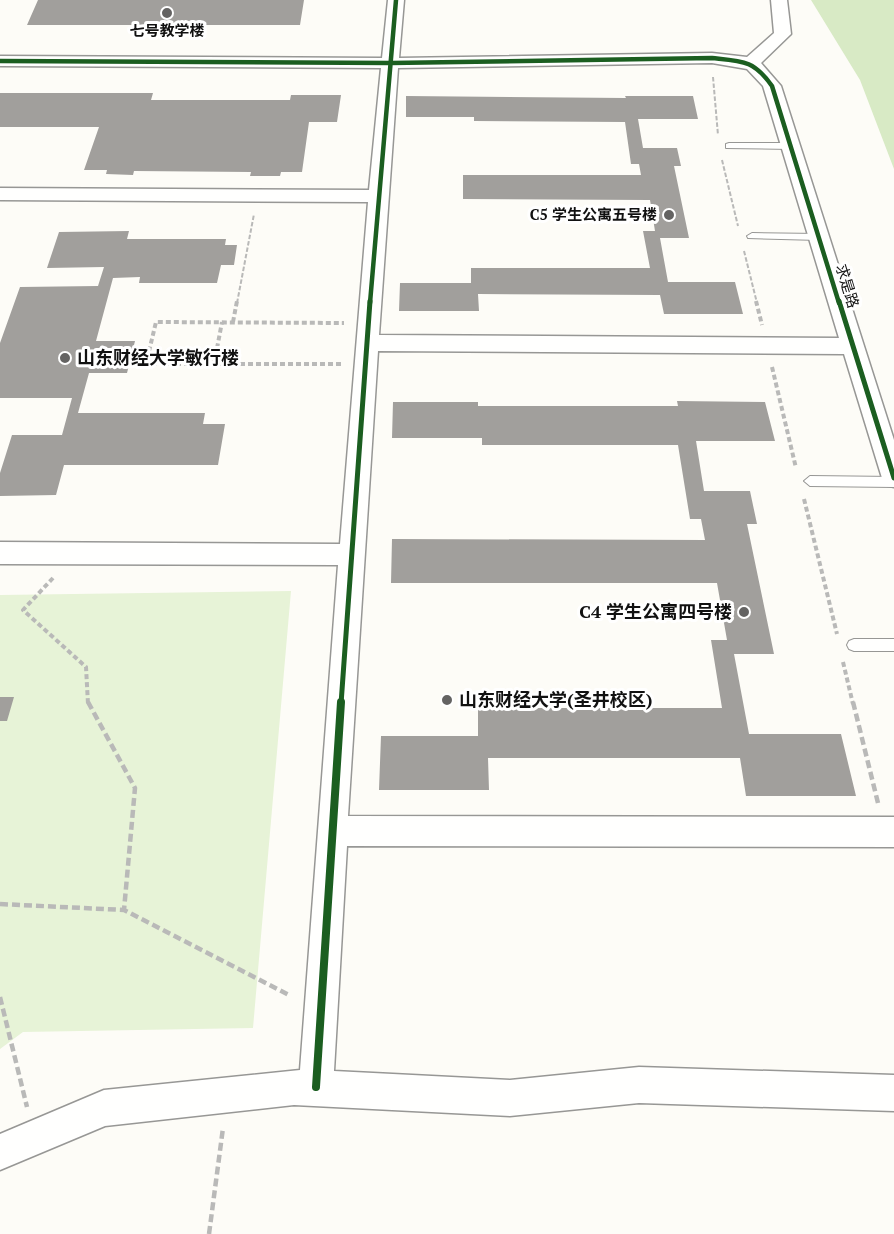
<svg xmlns="http://www.w3.org/2000/svg" width="894" height="1234" viewBox="0 0 894 1234" font-family="'PT Serif','Noto Sans SC',serif">
<rect width="100%" height="100%" fill="#fdfcf7"/>
<path fill="#e7f3d7" d="M291,591L253,1028L23,1032L0,1049V595Z"/>
<path fill="#d8eac5" d="M811,0H894V169L860,80Z"/>
<path fill="#a19f9c" d="M38,0H304L300,25H27Z
M0,93H153L151,100H290L291,95H341L337,122H309L302,172H281L280,176H250L251,172L134,171L133,175L106,174L107,170H84L99,127H0Z
M406,96L626,98L625,96H693L698,119H638L643,148H677L681,166H674L689,238H660L668,282H735L743,314H664L660,295L478,294L479,311H399L400,283H471V268H650L643,231H655L650,200L463,199V175H641L639,164H631L625,122L474,121V117H406Z
M129,231L127,239H226L225,245H237L234,265H221L217,283H139L140,277L113,278L96,341H135L127,373H89L78,413H205L203,424H225L218,465H64L56,495L0,496V473L12,435H62L72,398H0V343L20,287L98,286L104,267L47,268L59,232Z
M677,401L765,402L775,441H696L704,491H750L757,524H747L774,654H734L749,734H841L856,796H746L740,758H488L489,790H379L381,736H478V708H722L711,640H727L717,583H391L392,539L705,540L701,519H690L678,445H482V438H392L393,402H478V406H678Z
M0,697H14L7,721H0Z"/>
<g fill="none" stroke-linecap="round" stroke-linejoin="round">
<defs>
<path id="lane" d="M729,143H791L796,146L791,149L726,148V144Z
M752,233L819,234L824,237L819,240L748,238L747,236Z
M810,476L894,477V487L810,486L804,481Z
M854,639H894V651H854L849,649L847,645L849,641Z"/>
<path id="street" d="M388,0H404L399,58L712,53L747,57L774,33L771,0H787L791,34L761,63L781,86L894,440V487L885,485L882,478L844,354L378,351L348,816L894,817V847L347,846L334,1071L510,1080L639,1067L894,1075V1111L639,1103L510,1116L294,1105L105,1126L0,1170V1134L104,1090L300,1070L338,565L0,564V542L340,544L368,202L0,200V188L369,190L381,68L0,66V56L382,58ZM712,63L747,69L763,86L839,338L379,335L398,68Z"/>
</defs>
<use href="#lane" stroke="#979795" stroke-width="2"/>
<use href="#street" stroke="#979795" stroke-width="3"/>
<path stroke="#b9b9b8" stroke-width="2" stroke-dasharray="4.5 2" stroke-linecap="butt" d="M713,77L718,135
M722,160L738,226
M744,251L757,303
M237,303L254,214"/>
<path stroke="#b9b9b8" stroke-width="4" stroke-dasharray="5 3" stroke-linecap="butt" d="M756,301L762,325
M233,322L237,301
M214,364L222,322
M341,364H146L156,322L344,323
M772,367L796,468
M804,499L837,634
M53,578L23,610L86,667L88,704
M843,662L853,704"/>
<path stroke="#b9b9b8" stroke-width="4.5" stroke-dasharray="8 4" stroke-linecap="butt" d="M88,702L135,788L124,910
M853,702L878,803
M0,904L124,910L291,996
M0,997L27,1107
M209,1234L223,1128"/>
<use href="#lane" fill="#fffffe" fill-rule="evenodd"/>
<use href="#street" fill="#fffffe" fill-rule="evenodd"/>
<defs>
<path id="cycleway-far2" d="M0,61L391,63L712,58C742,61 754,60 772,86L839,303
M370,303L396,0"/>
<path id="cycleway-far1" d="M839,301L894,478
M341,704L370,301"/>
<path id="cycleway" d="M316,1087L341,702"/>
</defs>
<use href="#cycleway-far2" stroke="#fff" stroke-width="7"/>
<use href="#cycleway-far1" stroke="#fff" stroke-width="9"/>
<use href="#cycleway" stroke="#fff" stroke-width="11"/>
<use href="#cycleway-far2" stroke="#1b5e20" stroke-width="4.5"/>
<use href="#cycleway-far1" stroke="#1b5e20" stroke-width="5"/>
<use href="#cycleway" stroke="#1b5e20" stroke-width="8"/>
</g>
<g fill="#646362" stroke="#fff" stroke-width="2">
<circle cx="167" cy="13" r="6"/>
<circle cx="669" cy="215" r="6"/>
<circle cx="65" cy="358" r="6"/>
<circle cx="744" cy="612" r="6"/>
<circle cx="447" cy="700" r="6"/>
</g>
<g text-anchor="middle" stroke-width="6" stroke-linejoin="round" paint-order="stroke">
<g font-size="15" font-weight="bold" fill="#111" stroke="#fff">
<text x="167" y="36">七号教学楼</text>
<text x="657" y="220" text-anchor="end">C5 学生公寓五号楼</text>
</g>
<g font-size="15" fill="#111" stroke="#fff">
<text transform="translate(847 286) rotate(73)" y="5">求是路</text>
</g>
<g font-size="18" font-weight="bold" fill="#111" stroke="#fff" text-anchor="start">
<text x="77" y="364">山东财经大学敏行楼</text>
<text x="732" y="618" text-anchor="end">C4 学生公寓四号楼</text>
<text x="459" y="706">山东财经大学(圣井校区)</text>
</g>
</g>
</svg>
